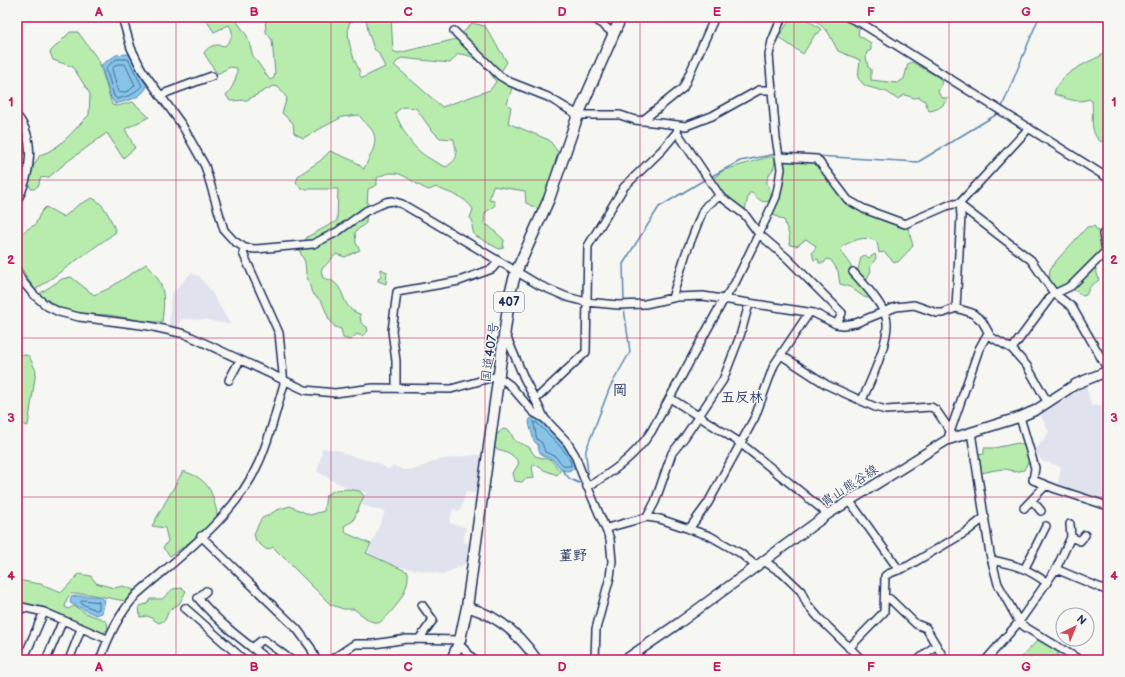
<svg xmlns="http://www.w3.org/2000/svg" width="1125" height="677" viewBox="0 0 1125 677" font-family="'Balsamiq Sans','Klee One',sans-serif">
<rect width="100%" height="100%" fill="#f6f6f2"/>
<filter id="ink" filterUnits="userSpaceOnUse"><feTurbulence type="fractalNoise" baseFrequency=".025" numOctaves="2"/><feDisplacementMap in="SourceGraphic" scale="8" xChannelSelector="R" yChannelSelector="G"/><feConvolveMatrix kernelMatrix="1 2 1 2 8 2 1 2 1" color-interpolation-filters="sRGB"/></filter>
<g filter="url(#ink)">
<path fill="#e0e2ed" d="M191,273L200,277L211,291L230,324L215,322L210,320L183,319L180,321L179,329L169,327L171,295Z
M1086,386L1091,406L1108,404V503L1057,488L1061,467L1042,461L1035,451L1049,432L1040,414Z
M322,448L342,451V453L347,455L375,462L388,469L393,466L404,470H414L437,460L483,454L477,494L466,491L460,511L453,509L449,523L466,527L463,542L470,543L467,563L444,574L399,567L368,553L385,512L362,505L366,492L349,488L335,482L317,471L321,457Z"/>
<path fill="#b7ecad" stroke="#698e86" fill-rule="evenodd" d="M204,17H234L247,36L253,56L270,80L274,78L275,73L272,40L266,32L265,17H354L353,21L349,23C346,39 352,55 359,70C361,74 358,75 362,78L385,67L378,52L374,49L368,31L366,17H391L393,51L398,53L457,39L472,23L485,26L507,62L500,73C516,88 513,83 507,104L511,107L508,123L549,140L558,152L554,170L540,210L526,203L525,191L493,186L489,200L494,201L495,205L485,213L484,224L489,226L504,240L503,248L499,249L474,235L472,226L473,221L470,218L473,209C464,195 449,194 436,187L429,190C409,183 400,164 377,178V185L368,189L366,223L355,232L356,243L360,250L345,257L336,254L321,270L323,278C326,279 332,280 335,283C347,294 341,308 360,314L361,323L367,327L368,331L362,336L357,334L350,340L343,338L341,329L335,327L329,319L322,302L312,293L306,274L305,262L300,252L307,237L337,221L338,189H301L296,182L299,175L320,161L330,151L354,161L364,169C369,157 380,143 372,130C368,125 363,121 359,115L342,117L303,138L294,133L293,123L282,113L287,98L278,87L273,86L247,100L230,101L226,95C233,88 237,78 237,68L230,67L217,74L204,53C209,45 216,44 225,46C232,38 235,34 229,25L214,32ZM458,54C476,54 488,68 496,82L490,90L442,107L394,65L401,58L450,63ZM402,107L416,108L430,128L440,138L454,139C456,155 461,157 446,167C415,153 409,143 395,113Z
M790,17H803L821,29L818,34L816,33L803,54L778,37L790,20Z
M812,17C828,17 848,16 859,30L858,35L871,43V50L867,52L866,57L868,67L871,69V80L897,83L904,79L908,64L912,62L940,78L942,83L938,92L941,97L948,99C943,106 938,110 929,111L925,101L919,97L915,98L905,95L897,99L887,92L865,86L858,78L860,60L838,51L828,32Z
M70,32H78L99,61L112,105L117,106L133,102L149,117L125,129L135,148L123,158L107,133L68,161L49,177L40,178L39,185L34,189H31L27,181C30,171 35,164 40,155C61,149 74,129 89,115L90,94L73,67L53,60L50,52Z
M1108,52V136L1101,142C1088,132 1094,115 1092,101L1089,99C1077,104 1065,98 1054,94C1057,73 1092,61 1108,52Z
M17,120C28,140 29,158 21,180H18L17,174L19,171L17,170Z
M768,157H775C776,172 768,172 767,180C766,190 775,186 769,201C761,204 758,198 752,193H749L745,210L721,193L712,179L724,170Z
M783,159L814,162L846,202L858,210L908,228L913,246L898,262H894L884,252L879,253L877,242C865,234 854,241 842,246L841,252L855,272L858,270L861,257L865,255L869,258L875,254L876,258L870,267L871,271L864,284L872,299L864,297L850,287L840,284L838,271L831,260L827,259L824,263H819L818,259L814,260L812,252L815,249L816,246L806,239L797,246L790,245C789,241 790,239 789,235C788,229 785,227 785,221L772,214L784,175Z
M92,198C105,203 111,220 116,232L35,290C20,267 0,241 35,225L41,212L46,207L64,217L78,205Z
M1094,226C1108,242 1103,250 1095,267L1099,280C1088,288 1092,284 1086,295L1083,296L1067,285L1058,290L1052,286L1049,281L1050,269L1057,260L1087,227Z
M146,264C166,284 165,296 162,322H150L109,315L84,314L60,308L39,294L62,279L71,277L94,295L108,289Z
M381,269L387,272L386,284L378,281V279L381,277Z
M17,353L29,356L36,371L28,426L17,423Z
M503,429L509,430L515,441L529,447L535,456L551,460L560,471L557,475L544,470L534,464L532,467L534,478L525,479L522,482L515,481L513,473L519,463C513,454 507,451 496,449L494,446L495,436Z
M1018,443L1027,447L1030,458L1024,470L1015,472C1004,466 993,471 981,473L976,455L984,454V448H994Z
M183,471C201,477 209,483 214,501C215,507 219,513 215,519C210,527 179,551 170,556L163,548L168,541L165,528L152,526Z
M348,489L360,491L364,496L353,521L344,526L346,533L371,544L366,553L408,572C410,590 393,613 379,623L370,621L354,609H343L330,604L273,547L267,550L256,541L254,534L261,519L277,510L290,506L310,515L324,511L326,495L335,490Z
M79,574L91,576L96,583L114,588L123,586L134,590L125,601L88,594H71L67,598L65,607L69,609L73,606C79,608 83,612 88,614C95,617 100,617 107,622L108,629L103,633L43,607L26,605L17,601V580L40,584L62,592Z
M182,588L186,591L179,604L169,610L165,620L159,623L148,616L140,617L139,606L147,604L150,599H162L173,589Z
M1039,639L1059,650L1057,657L1053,660H1019Z"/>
<path fill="#87c4e7" stroke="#5c88b0" d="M127,54L131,55L137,69L147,86C143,98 126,101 115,104L111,98L101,65L116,55Z
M535,417C552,429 569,449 577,468L568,471L562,470L552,459L543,456L539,451L538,445L534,441L529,423L530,419Z
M77,596H96L105,600L102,613L96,615L70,603L71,597Z"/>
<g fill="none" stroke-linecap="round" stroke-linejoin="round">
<path stroke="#466b95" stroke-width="1" d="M117,59H128L142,86L131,95L117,99L114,96L106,68Z
M118,64H125L135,85L129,91L120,93L118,92L112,69Z
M534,422L537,423C545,432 572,454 571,466H564L555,456L545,452L542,443L537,439Z
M83,600L99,602V609L96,610L82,604L81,602Z"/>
<path stroke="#5c88b0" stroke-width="1.5" d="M1002,107L1039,17
M782,154L918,162L999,113
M712,176L740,161L776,154
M624,302L623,264L659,207L704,180
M562,470L570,479L579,483L582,481
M587,477C589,466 585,458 586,450L610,387L630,352L624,308"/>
<defs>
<path id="minor" d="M122,17L131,48L142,70L182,125L205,166L224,230L234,241L245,248L256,249L313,244L337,232L366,211L386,202L392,201L402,204L433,222L539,285L567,297L586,302L618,305L645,304L677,297L703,296L814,313L836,324L843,325L856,323L896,307L914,305L937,313H943L956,308L972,313L982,321L991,337L1012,349L1027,366L1048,403
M593,17L613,33
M847,17L861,23L1108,178
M454,31L500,76L510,82L548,97L578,115H620L635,120L686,126L712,116L759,90H773
M160,96L168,92L212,76
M17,116C37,139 30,177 17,201
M642,121L683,88L715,17
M677,132L720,196L745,215L759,234L787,258L842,313L837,324
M779,157L817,159L848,200L864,209L905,224L949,205L960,203L1029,128
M961,206L1031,260L1054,293L1072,307L1108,370
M17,272L22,281
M853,272C864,284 881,302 886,317C892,335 870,383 862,400
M17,282L22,281L34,295L47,306L59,312L79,317L149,326L185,334L305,390L335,393L373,388L451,389L494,377L503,380L510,385L533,412L545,419
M672,298L686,253L703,210L707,205L720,196
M956,308L961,216L960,203
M505,333L524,378L545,419L567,442L575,455L582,474L610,539L612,561L610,577L596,629L595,660
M1012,349L1052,295L1071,286L1106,251L1103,234L1108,230
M781,355L827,385L875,407L886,410L931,407L936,410L951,432
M229,380L240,360
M396,388V361L392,331L397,292L459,281L492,269L498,262
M670,398L739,442L828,514
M536,399L586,352L588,246L624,187L662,150L677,132L678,126
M1020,417L1035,468L1033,480L1056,489L1108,506
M971,432L990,554L998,584L1019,622L1025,627L1080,660
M949,435L979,349L988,333
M587,487C613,472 634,457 651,432L724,299L735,283L766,219L776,197L779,182L781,169L776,138L769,55L772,41L782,17
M849,500L899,570
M1032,500L1041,511
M1024,508L1046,485
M647,517L655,502L672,453L684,438L723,380L740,336L749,304
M607,528L647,517L660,519L710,536L740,553L756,566
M689,529L708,503L755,417L774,365L809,313
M201,536L297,629L311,648L316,660
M1071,537L1080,541L1085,535
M992,560C1014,565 1028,568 1047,583
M764,561L782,573L801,591L807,604L818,617L862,660
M1025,568L1046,526
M1056,569L1071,537L1070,524
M206,591L198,598C219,623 242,640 268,660
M886,598L890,599L916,624L926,628L945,660
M17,606L44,612L107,639
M185,608L244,660
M17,617L21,607
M419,639L433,620L422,605
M458,645L463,648L474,660
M252,648L261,641L264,640L291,660
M849,648L884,612L885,576L888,574L908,566L966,532L985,517
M23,660L44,612
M46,660L63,620
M69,660L81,629
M100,660C109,635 119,614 137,594C180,556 236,516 259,462C270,438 276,410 284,384L279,333L243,253L245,248
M331,660L355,644H374L407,639L460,640
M918,660L936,645
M986,660L1019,622L1056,569L1108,591"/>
<path id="major" d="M467,607C497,615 520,635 537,660
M625,660L679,623L828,514L947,440L1020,417L1036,410L1076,384L1108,371"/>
<path id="highway" d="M452,660L460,640L467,607L510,293L516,272L549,199L578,115L621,17"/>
</defs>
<use href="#minor" stroke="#1b2f5e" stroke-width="10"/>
<use href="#major" stroke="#1b2f5e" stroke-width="12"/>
<use href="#highway" stroke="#1b2f5e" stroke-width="13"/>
<use href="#minor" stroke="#f6f6f2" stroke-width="7"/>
<use href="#major" stroke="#f6f6f2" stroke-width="9"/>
<use href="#highway" stroke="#f6f6f2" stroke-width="10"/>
</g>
</g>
<path fill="none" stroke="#c2185b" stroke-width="1" stroke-opacity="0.55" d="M176,17V660M331,17V660M485,17V660M640,17V660M794,17V660M949,17V660M17,180H1108M17,338H1108M17,497H1108"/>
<g text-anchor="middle" stroke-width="3" stroke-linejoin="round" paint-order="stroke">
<rect fill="#f6f6f2" stroke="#5d6b8a" stroke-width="1" x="494" y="292" width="30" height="20" rx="3"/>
<g font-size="12" font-weight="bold" fill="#1b2f5e">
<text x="509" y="306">407</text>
</g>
<g font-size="13" fill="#1b2f5e" stroke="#f6f6f2">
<text transform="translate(489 352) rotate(-82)" y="5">国道407号</text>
<text transform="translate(849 485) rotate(-33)" y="5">胄山熊谷線</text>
</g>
<g font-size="14" font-weight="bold" fill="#1b2f5e" stroke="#f6f6f2">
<text x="742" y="402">五反林</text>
<text x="573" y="560">董野</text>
</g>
<g font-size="15" font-weight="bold" fill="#1b2f5e" stroke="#f6f6f2">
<text x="620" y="395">岡</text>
</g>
</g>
<rect width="1125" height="677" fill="none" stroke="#f6f6f2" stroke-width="44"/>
<g transform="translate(1075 627) rotate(43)"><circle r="19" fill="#f6f6f2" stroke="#9ea6b7"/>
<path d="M0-3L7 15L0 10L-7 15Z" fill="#d1495b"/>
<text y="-6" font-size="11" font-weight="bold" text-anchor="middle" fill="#1b2f5e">N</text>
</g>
<rect x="22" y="22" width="1081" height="633" fill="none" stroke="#c2185b" stroke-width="1.5"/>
<g font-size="13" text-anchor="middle" font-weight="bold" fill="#c2185b">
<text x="99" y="16">A</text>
<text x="254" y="16">B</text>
<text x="408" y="16">C</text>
<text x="562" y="16">D</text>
<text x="717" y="16">E</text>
<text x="871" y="16">F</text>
<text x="1026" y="16">G</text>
<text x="11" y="106">1</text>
<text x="1114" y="106">1</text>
<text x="11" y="264">2</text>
<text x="1114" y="264">2</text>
<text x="11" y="422">3</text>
<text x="1114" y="422">3</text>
<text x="11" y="580">4</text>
<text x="1114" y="580">4</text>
<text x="99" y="671">A</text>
<text x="254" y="671">B</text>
<text x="408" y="671">C</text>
<text x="562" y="671">D</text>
<text x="717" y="671">E</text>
<text x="871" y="671">F</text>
<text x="1026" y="671">G</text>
</g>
</svg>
